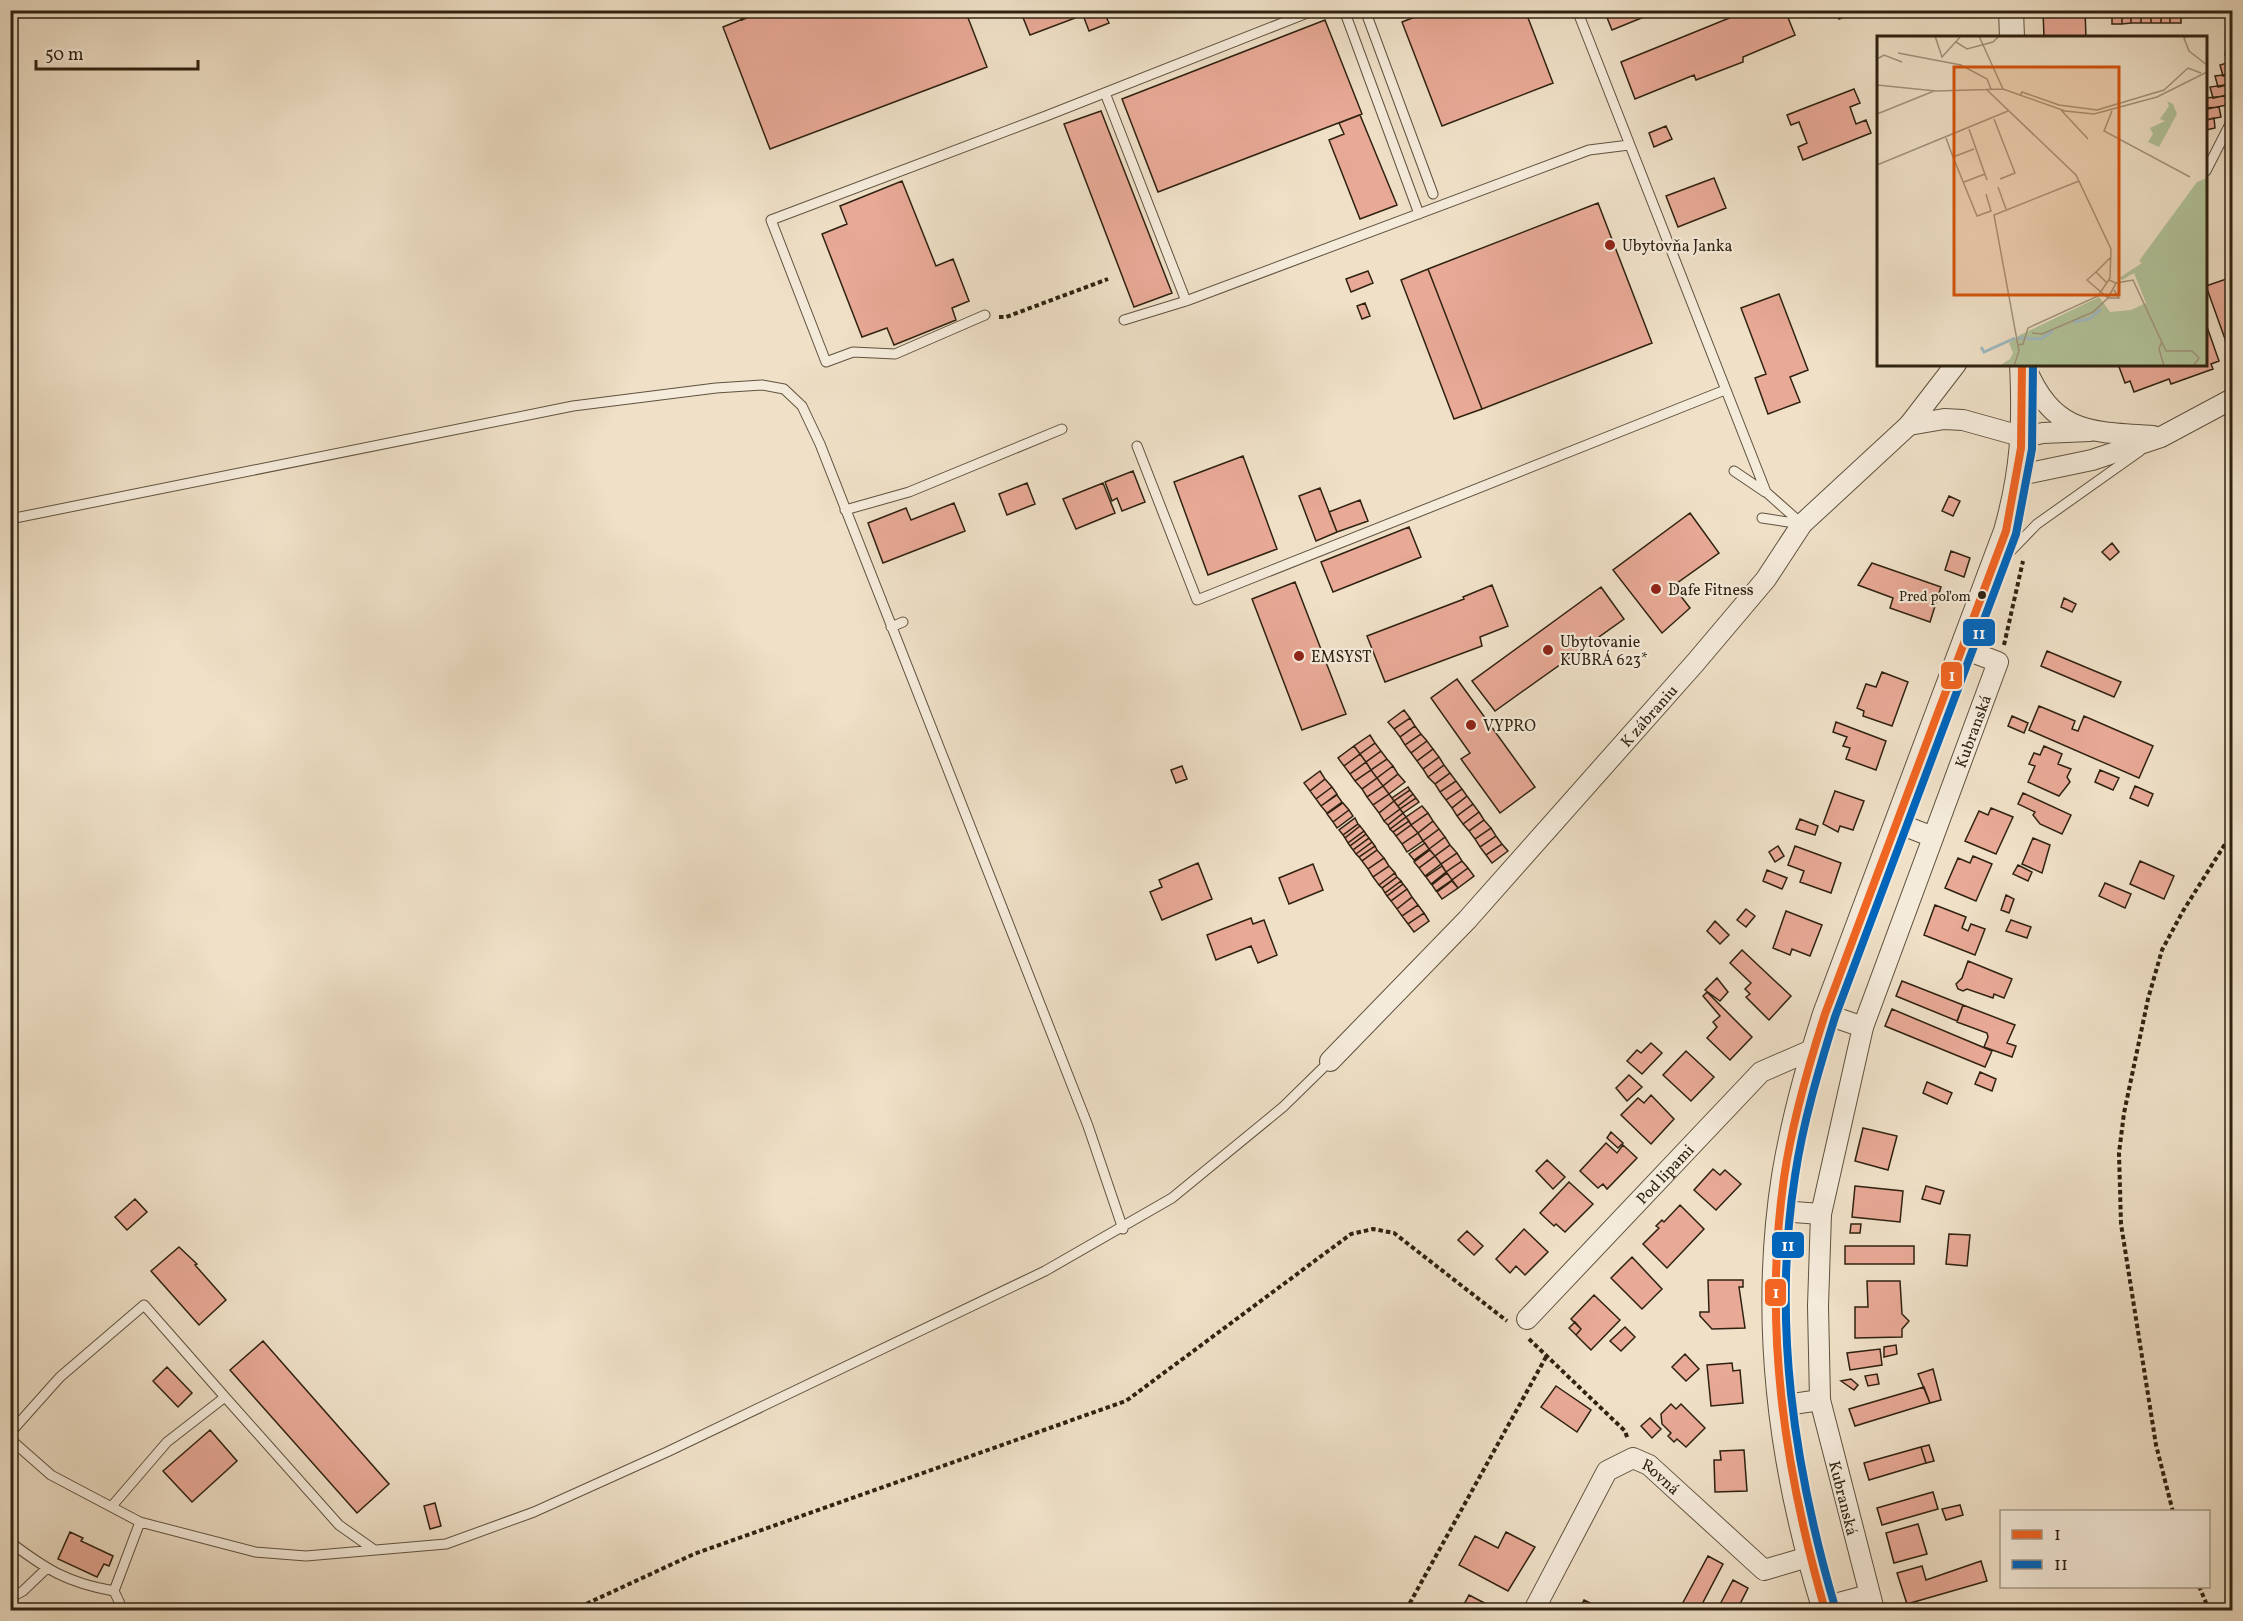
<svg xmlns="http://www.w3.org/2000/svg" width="2243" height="1621" viewBox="0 0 2243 1621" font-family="Vollkorn,serif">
<rect width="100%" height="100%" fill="#efe0c7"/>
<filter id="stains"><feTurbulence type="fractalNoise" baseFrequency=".00333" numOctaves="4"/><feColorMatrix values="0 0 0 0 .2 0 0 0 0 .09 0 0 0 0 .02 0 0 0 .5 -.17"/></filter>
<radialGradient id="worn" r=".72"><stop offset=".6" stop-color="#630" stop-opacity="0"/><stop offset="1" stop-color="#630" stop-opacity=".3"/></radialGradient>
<path fill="#e8a996" stroke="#2f2211" stroke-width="1.5" d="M739,10H765L742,20Z
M765,10H965L987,67L770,149L723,27Z
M1020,10H1103L1109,23L1089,31L1083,15L1030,35Z
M1433,10H1525L1553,83L1442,126L1402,22Z
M1604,10H1661L1612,30Z
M1749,10H1785L1795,35L1743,57V62L1696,80L1694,75L1635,99L1621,62Z
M1836,10H1862L1839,19Z
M2043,10H2085L2086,38H2044Z
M2112,10H2122V24H2112Z
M2122,10H2131V23L2122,24Z
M2131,10H2141V23H2131Z
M2141,10H2151V23H2141Z
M2151,10H2161V23H2151Z
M2161,10H2170V23H2161Z
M2170,10H2181V23H2170Z
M1325,20L1362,114L1158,192L1122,99Z
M2232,52V64L2228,65L2225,54Z
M2227,63L2232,64V74L2223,76L2220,65Z
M2232,74V84L2218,87L2215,76Z
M2231,84L2232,94L2213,98L2210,87Z
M1854,89L1860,103L1850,107L1856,124L1866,120L1871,133L1803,160L1798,147L1807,143L1799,122L1791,125L1787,115Z
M2225,96L2227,105L2207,109L2206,98Z
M2219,107L2221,117L2206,120V108Z
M1101,111L1172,293L1134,307L1064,124Z
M1360,115L1397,205L1360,219L1329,140L1344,134L1339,123Z
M2214,118L2215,128L2206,130V120Z
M1666,126L1672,139L1654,147L1649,133Z
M1714,178L1726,208L1678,227L1666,196Z
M902,181L936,266L953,259L969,301L952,308L956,320L894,345L887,328L862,337L822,234L847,224L840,206Z
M1598,203L1652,343L1482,409L1428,269Z
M1428,269L1482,409L1454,419L1401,280Z
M1368,271L1373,283L1351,292L1346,279Z
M2232,277V349L2229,350L2206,286Z
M1779,294L1808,370L1790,377L1800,402L1768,414L1755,378L1766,374L1741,308Z
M1365,303L1370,316L1362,319L1357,306Z
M2206,324L2219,361L2211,364L2213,369L2171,384L2169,379L2134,392L2130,381L2125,383L2118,364H2206Z
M1243,456L1277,549L1208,575L1174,482Z
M1133,471L1145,502L1122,511L1117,498L1112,501L1105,482Z
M1027,483L1035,504L1007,515L999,494Z
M1103,483L1115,513L1076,529L1063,499Z
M1320,488L1337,532L1316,541L1299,496Z
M1949,496L1960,501L1953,516L1942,511Z
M1360,500L1368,521L1337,532L1329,512Z
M954,503L965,531L883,563L868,523L906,508L911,520Z
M1690,513L1719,553L1673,586L1690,608L1662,633L1613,570Z
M1409,527L1421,557L1333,592L1321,562Z
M2112,543L2119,552L2110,560L2102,552Z
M1951,551L1970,558L1964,577L1945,570Z
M1872,563L1941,587L1930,622L1890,608L1893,598L1858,585Z
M1295,582L1346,714L1302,730L1252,599Z
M1492,585L1508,626L1480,637L1482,646L1385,682L1367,636L1464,599L1463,597Z
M1601,587L1624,619L1495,711L1472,681Z
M2064,598L2076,604L2072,612L2061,607Z
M2047,651L2121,682L2114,697L2041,666Z
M1882,672L1908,682L1892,726L1863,716L1864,711L1857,708L1866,684L1876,687Z
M1457,679L1535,787L1500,813L1461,759L1470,753L1431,698Z
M2039,706L2075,721L2072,729L2078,731L2084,716L2153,746L2139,778L2029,730Z
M1404,710L1410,718L1394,729L1388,722Z
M2012,716L2028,723L2024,733L2008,726Z
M1410,718L1415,726L1400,737L1394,729Z
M1836,722L1886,741L1876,770L1846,759L1850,748L1843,746L1847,737L1833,732Z
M1415,726L1421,734L1405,745L1400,737Z
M1421,734L1427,741L1411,753L1405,745Z
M1370,735L1375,743L1360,754L1354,746Z
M1427,741L1433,749L1417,761L1411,753Z
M1375,743L1381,751L1366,762L1360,754Z
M1354,746L1360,754L1344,766L1338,758Z
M2044,746L2062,754L2058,764L2071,769L2067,777L2070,782L2059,796L2028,782L2035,766L2029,764L2034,753L2040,755Z
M1433,749L1439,757L1423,769L1417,761Z
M1381,751L1387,759L1371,770L1366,762Z
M1360,754L1366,762L1350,774L1344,766Z
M1439,757L1444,765L1428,777L1423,769Z
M1387,759L1393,766L1377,778L1371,770Z
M1366,762L1371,770L1355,781L1350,774Z
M1444,765L1450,773L1435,784L1428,777Z
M1182,766L1187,779L1176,783L1171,770Z
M1393,766L1398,774L1383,786L1377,778Z
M1371,770L1377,778L1362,789L1355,781Z
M2100,770L2119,778L2113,790L2095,782Z
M1320,771L1325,779L1310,791L1304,783Z
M1450,773L1456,781L1440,792L1435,784Z
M1398,774L1405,782L1389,794L1383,786Z
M1377,778L1383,786L1367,797L1362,789Z
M1325,779L1332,787L1316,799L1310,791Z
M1456,781L1462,789L1446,800L1440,792Z
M1383,786L1389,794L1373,805L1367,797Z
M2135,786L2153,794L2148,806L2130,798Z
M1332,787L1337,794L1321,806L1316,799Z
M1408,787L1410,790L1394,801L1392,798Z
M1462,789L1467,796L1452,808L1446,800Z
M1410,790L1413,794L1398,806L1394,801Z
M1835,791L1864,801L1853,830L1840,826L1838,832L1823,824Z
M2023,793L2071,815L2062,834L2040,824L2033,815L2035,812L2018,804Z
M1389,794L1394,801L1379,813L1373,805Z
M1413,794L1416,798L1400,809L1398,806Z
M1337,795L1342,802L1327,813L1321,806Z
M1467,796L1473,804L1457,816L1452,808Z
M1416,798L1419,802L1403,813L1400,809Z
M1394,801L1400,809L1384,821L1379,813Z
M1343,803L1349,810L1333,822L1327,814Z
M1473,804L1479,812L1463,824L1457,816Z
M1422,806L1428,813L1411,825L1406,817Z
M1991,808L2013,817L1996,854L1965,841L1979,811L1988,815Z
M1400,809L1403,813L1388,825L1384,821Z
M1349,810L1353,816L1337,828L1333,822Z
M1479,812L1484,820L1469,831L1463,824Z
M1403,813L1406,817L1390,829L1388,825Z
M1428,813L1433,821L1418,833L1411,825Z
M1406,817L1409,821L1393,832L1390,829Z
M1355,818L1358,824L1343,835L1339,830Z
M1800,819L1818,826L1815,835L1796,829Z
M1484,820L1491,828L1475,839L1469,831Z
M1409,821L1411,825L1396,836L1393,832Z
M1433,821L1439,829L1423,841L1418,833Z
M1358,824L1360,826L1345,838L1343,835Z
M1411,825L1418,833L1402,844L1396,836Z
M1360,826L1364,831L1348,843L1345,838Z
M1491,828L1496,836L1480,847L1475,839Z
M1439,829L1445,837L1429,849L1423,841Z
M1364,831L1366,834L1350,846L1348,843Z
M1418,833L1423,841L1407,852L1402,844Z
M1366,834L1369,838L1353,850L1350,846Z
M1496,836L1502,844L1486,855L1480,847Z
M1445,837L1450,845L1435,856L1429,849Z
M1369,838L1372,842L1356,854L1353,850Z
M2033,838L2050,845L2042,873L2022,864Z
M1372,842L1375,846L1359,857L1356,854Z
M1425,843L1429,849L1414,860L1409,854Z
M1502,844L1508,851L1492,863L1486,855Z
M1450,845L1457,853L1441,864L1435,856Z
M1375,846L1377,850L1362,861L1359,857Z
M1778,846L1784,856L1775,862L1769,852Z
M1795,846L1841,863L1831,893L1800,882L1804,871L1788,865Z
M1377,850L1384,858L1368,869L1362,861Z
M1430,850L1435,856L1419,868L1414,862Z
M1457,853L1462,861L1446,872L1441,864Z
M1435,856L1441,864L1425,876L1419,868Z
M1973,856L1992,864L1976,901L1945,888L1958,858L1970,863Z
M1384,858L1389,866L1373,877L1368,869Z
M1462,861L1468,868L1452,880L1446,872Z
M2140,861L2174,876L2164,899L2130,884Z
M1198,863L1212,899L1162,920L1150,892L1162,887L1159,880Z
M1313,864L1323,890L1289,904L1279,878Z
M2018,865L2032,872L2028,881L2013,874Z
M1389,866L1395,873L1379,885L1373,877Z
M1442,866L1446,872L1431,884L1426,877Z
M1468,868L1474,876L1458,888L1452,880Z
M1767,870L1787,878L1782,889L1763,881Z
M1395,873L1397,877L1382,888L1379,885Z
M1447,873L1452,880L1436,891L1432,885Z
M1397,877L1401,881L1385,893L1382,888Z
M1401,881L1403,884L1387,896L1385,893Z
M1452,881L1458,888L1442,899L1437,892Z
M2105,883L2131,894L2125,908L2099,896Z
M1403,884L1407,889L1391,901L1387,896Z
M1407,889L1412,897L1397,909L1391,901Z
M2006,895L2014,899L2009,913L2001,910Z
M1412,897L1418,905L1402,916L1397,909Z
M1418,905L1424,913L1408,924L1402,916Z
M1935,905L1966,917L1962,928L1968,931L1971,924L1985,929L1975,955L1924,935Z
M1746,909L1755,916L1746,927L1737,920Z
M1786,911L1822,925L1810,956L1792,949L1790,955L1773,948Z
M1424,913L1429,921L1414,932L1408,924Z
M1251,918L1253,924L1264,920L1277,955L1258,963L1251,946L1216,960L1207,935Z
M2011,920L2031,927L2027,938L2006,931Z
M1715,921L1729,935L1720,944L1707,931Z
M1742,950L1791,996L1769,1020L1746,997L1750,994L1745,989L1751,983L1730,963Z
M1968,961L2012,979L2004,998L1994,994L1993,998L1967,989L1963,991L1958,989L1956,984L1962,978Z
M1717,978L1728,992L1720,1001L1705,990Z
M1902,981L1963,1005L1957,1021L1896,996Z
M1707,992L1752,1037L1730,1060L1707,1038L1717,1027L1713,1022L1720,1016L1703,996Z
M1963,1005L2015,1025L2007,1043L2016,1046L2012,1057L1984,1047L1988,1037L1987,1033L1957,1022Z
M1892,1009L1992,1051L1985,1067L1885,1026Z
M1651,1043L1662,1053L1642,1074L1627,1061L1637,1050L1641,1053Z
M1686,1051L1714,1077L1691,1101L1663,1075Z
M1980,1072L1996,1079L1992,1091L1975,1084Z
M1629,1075L1642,1087L1627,1101L1616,1088Z
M1927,1082L1952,1093L1947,1104L1923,1093Z
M1651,1095L1674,1119L1651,1144L1621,1115L1638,1098L1644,1103Z
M1863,1128L1897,1136L1888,1170L1855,1161Z
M1611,1132L1623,1143L1618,1148L1607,1138Z
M1606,1143L1617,1153L1623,1145L1637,1158L1607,1189L1603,1184L1598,1188L1580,1171Z
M1547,1160L1565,1177L1553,1189L1536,1171Z
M1713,1169L1720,1175L1725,1170L1741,1184L1716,1210L1694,1190Z
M1569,1182L1593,1204L1565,1232L1556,1224L1554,1226L1540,1213Z
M1855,1186L1903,1191L1900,1222L1852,1217Z
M1926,1186L1944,1191L1940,1204L1922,1199Z
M135,1199L147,1212L127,1230L115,1217Z
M1680,1205L1704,1229L1667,1268L1643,1244L1659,1228L1656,1226L1662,1220L1664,1222Z
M1851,1224H1861L1860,1233H1850Z
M1524,1229L1548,1252L1525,1275L1516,1266L1510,1273L1496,1259Z
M1467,1231L1483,1246L1474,1255L1458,1240Z
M1949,1234L1970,1235L1967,1266L1946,1264Z
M1845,1246H1914V1264H1845Z
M179,1247L197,1264L195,1265L226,1300L199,1325L151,1271Z
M1632,1257L1662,1289L1642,1309L1611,1278Z
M1708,1280H1743V1287H1739L1745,1328L1712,1329L1700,1316V1312H1709Z
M1867,1281H1900L1902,1314L1909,1321L1902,1329V1337L1855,1338V1307H1868Z
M1594,1295L1620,1320L1591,1350L1576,1335L1581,1329L1571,1319Z
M1575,1322L1581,1329L1576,1335L1569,1328Z
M1625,1327L1635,1337L1621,1351L1610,1341Z
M263,1341L389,1484L357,1513L230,1370Z
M1896,1345L1897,1354L1884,1357V1347Z
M1880,1349L1882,1365L1850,1370L1847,1353Z
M1685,1354L1699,1369L1686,1381L1672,1367Z
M1732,1363L1733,1371L1740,1370L1743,1403L1711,1406L1707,1365Z
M167,1367L192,1393L178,1407L153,1381Z
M1933,1369L1941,1400L1930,1403L1918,1374Z
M1877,1374L1879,1384L1868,1386L1865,1376Z
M1851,1379L1858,1385L1854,1390L1841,1381Z
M1556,1386L1591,1410L1577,1432L1541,1407Z
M1924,1387L1930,1403L1855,1426L1849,1409Z
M1671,1404L1676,1409L1681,1404L1705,1428L1686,1447L1677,1439L1674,1442L1668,1436L1671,1433L1662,1424L1661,1414Z
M1650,1418L1661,1429L1652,1438L1641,1426Z
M210,1430L237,1461L192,1502L163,1471Z
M1929,1445L1934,1461L1926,1463L1921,1447Z
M1921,1447L1926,1463L1869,1480L1864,1463Z
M1744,1450L1747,1491L1715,1492L1714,1460H1721L1720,1451Z
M1933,1492L1938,1509L1882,1525L1877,1508Z
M435,1503L441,1526L430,1529L424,1506Z
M1960,1505L1963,1515L1946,1520L1942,1509Z
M1918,1524L1927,1554L1894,1563L1886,1533Z
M70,1532L83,1538L81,1541L113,1556L109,1566L104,1564L97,1577L58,1559Z
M1506,1532L1535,1547L1508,1591L1459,1565L1475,1536L1498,1548Z
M1708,1556L1723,1564L1699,1610H1679Z
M1981,1561L1987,1581L1907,1604L1897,1573L1922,1566L1926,1580Z
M1733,1580L1748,1588L1737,1610H1717Z
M1469,1595L1498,1610H1461Z
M1584,1600L1604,1610H1579Z"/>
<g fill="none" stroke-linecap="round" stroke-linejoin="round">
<defs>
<path id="service" d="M1344,10L1419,214
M1365,10L1433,194
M1577,10L1766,492L1802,524
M1105,93L1186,301
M2206,171L2232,120
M985,315L895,354L853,352L826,362L771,220L1046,116L1315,10
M1124,320L1186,301L1589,150L1629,145
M1137,446L1197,600L1725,390
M1734,471L1765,492
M845,510L909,492L1062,429
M1762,518L1801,524
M10,519L573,406L716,388L762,385L784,389L802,406L820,444L1088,1126L1123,1229
M2003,559L2037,524L2140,451
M891,627L903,622
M10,1433L60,1377L144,1305L225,1397
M10,1439L51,1475L140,1522L255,1552L306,1556L446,1544L534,1512L667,1452L1045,1271L1172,1198L1283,1107L1330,1061
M112,1506L167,1442L225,1397L339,1525L373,1549
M10,1542C47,1570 68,1583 114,1591L140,1522
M114,1591L123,1610
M10,1598L23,1591L46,1569"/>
<g id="minor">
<path d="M2025,366C2053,433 2087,432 2153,436"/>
<path d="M1909,425L1944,419L1963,420L2024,437L2043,433L2090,431"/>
<path d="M2020,475L2092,460L2161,437L2232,399"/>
<path d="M1897,823L1933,837"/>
<path d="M1825,1014L1863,1027"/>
<path id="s1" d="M1330,1061L1467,920L1695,663L1766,579L1802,524L1909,425L1956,364"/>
<path d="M1780,1211L1821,1214"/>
<path id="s2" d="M1527,1319L1761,1072L1814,1049"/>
<path d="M1779,1406L1820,1400"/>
<path d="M1824,1607L1869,1595"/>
<path id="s3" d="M1534,1610L1607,1471L1633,1458L1649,1465L1764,1570L1808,1557"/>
<path id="s4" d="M1874,1610L1820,1400L1818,1306L1821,1214L1863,1027L1998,662L1961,648"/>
</g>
<path id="tertiary" d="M2011,10L2012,38
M1825,1610C1781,1470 1761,1323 1784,1176C1793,1121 1808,1067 1825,1014L2006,531C2023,471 2025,426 2022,364"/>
</defs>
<use href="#service" stroke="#5f523e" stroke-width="11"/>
<use href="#minor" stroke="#5f523e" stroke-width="22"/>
<use href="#tertiary" stroke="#5f523e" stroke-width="26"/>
<path stroke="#2f2211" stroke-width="4" stroke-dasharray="4.5 3" stroke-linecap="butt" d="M999,317H1006L1108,279
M2004,645L2023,561
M1529,1339L1625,1431L1628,1440
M2173,1512L2156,1445L2121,1224L2119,1153L2124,1113L2148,999L2162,950L2183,911L2232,833
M2199,1586L2209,1610
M573,1610L694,1554L1126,1401L1351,1234L1373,1229L1394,1233L1507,1321
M1406,1610L1546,1357"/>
<use href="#service" stroke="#f5ebdb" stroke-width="9"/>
<use href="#minor" stroke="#f5ebdb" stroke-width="20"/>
<use href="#tertiary" stroke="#f5ebdb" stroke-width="24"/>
<defs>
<path id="bus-1" d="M1825,1610C1784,1468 1763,1325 1784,1178C1792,1122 1808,1067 1825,1014L2006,531L2021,448L2022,364"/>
<path id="bus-2" d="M1835,1607C1794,1467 1772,1322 1795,1176C1803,1122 1819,1069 1835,1017L2016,534L2032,449L2033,364"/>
</defs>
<use href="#bus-1" stroke="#f5ebdb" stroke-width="12"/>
<use href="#bus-2" stroke="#f5ebdb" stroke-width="12"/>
<use href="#bus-1" stroke="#f26522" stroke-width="8"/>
<use href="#bus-2" stroke="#0065bd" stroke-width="8"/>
</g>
<g fill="#8f2418" stroke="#f5ebdb" stroke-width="2">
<circle cx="1610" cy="245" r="6"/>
<circle cx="1656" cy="589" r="6"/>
<circle cx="1548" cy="650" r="6"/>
<circle cx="1299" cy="656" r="6"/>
<circle cx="1471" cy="725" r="6"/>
</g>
<circle fill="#2f2211" stroke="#f5ebdb" stroke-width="2" cx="1982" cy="595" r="5"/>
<g text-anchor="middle" stroke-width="4.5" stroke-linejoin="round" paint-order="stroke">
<g font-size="14" fill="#2f2211" stroke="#f5ebdb" text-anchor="end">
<text x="1971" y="601">Pred poľom</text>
</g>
<g font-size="16" fill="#2f2211" stroke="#f5ebdb" text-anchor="start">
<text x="1622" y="251">Ubytovňa Janka</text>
<text x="1668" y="595">Dafe Fitness</text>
<text x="1560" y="647">Ubytovanie<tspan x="1560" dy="18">KUBRÁ 623*</tspan></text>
<text x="1311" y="662">EMSYST</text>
<text x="1483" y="731">VYPRO</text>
</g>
<g font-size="16" fill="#2f2211" stroke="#f5ebdb">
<text dy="6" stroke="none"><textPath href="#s1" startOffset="470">K zábraniu</textPath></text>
<text dy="6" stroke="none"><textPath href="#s4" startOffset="910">Kubranská</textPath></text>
<text dy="6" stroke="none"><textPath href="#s2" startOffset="200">Pod lipami</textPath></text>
<text dy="6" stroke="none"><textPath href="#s3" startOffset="220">Rovná</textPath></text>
<text transform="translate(1844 1498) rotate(76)" y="6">Kubranská</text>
</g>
</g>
<g transform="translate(1877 36)">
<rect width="330" height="330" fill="#efe0c7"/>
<path d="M290,65L296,68L300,78L282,111L271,106L276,98L273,92L288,85L283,83L292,70ZM330,142V330H122L133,323L136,317L132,307L143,299L222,261L233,276L254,274L269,267L257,237L245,244L242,242L265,227L262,225L320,146Z" fill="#b2c39a"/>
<path fill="none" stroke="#9fbac0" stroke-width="3" d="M196,286L212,283L224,273M141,302L164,303L176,295M104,311L107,316L138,302"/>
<path fill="none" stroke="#a2947e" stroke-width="1.5" d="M58,0L65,21L84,0M102,0L126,53M311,0L307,2L312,15L330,29M79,6L90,13L116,6L122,0M21,17L84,29L110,43L114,53M0,23L7,19L25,26M0,49L59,55L126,53L188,75L217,78L280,61L330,36M109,53L199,139L234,213L233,242L221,260L151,292L146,308L141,309M143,59L145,56L182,69L220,74L287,54L311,32L324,37M184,74L211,103M235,75L227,95L313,141M0,78L57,55M117,83L138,137L123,143M92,93L110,144M69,102L76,121L97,113M76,121L100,180L114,175L109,158M0,129L131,75M87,146L108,138M121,151L129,173M219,236L210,244L231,262L239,247L232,244M230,247L219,236L234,221M239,247L256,244L289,315H315L322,322L316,330M155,297L165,298L216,276L231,262H242L237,254M285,305L282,313L287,330M137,330L142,315L117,179L202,145"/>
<path fill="#d6540c" fill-opacity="0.15" stroke="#d6540c" stroke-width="3" d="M77,31H242V259H77Z"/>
<rect width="330" height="330" fill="none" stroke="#2f2211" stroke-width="3"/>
</g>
<g stroke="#f5ebdb" stroke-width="2">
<rect x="1962" y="618" width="34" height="29" rx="6" fill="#0065bd"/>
<rect x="1940" y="661" width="23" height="29" rx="6" fill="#f26522"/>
<rect x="1771" y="1231" width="34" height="28" rx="6" fill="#0065bd"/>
<rect x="1764" y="1278" width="23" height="29" rx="6" fill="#f26522"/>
</g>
<g font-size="16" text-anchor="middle" font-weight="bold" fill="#fff">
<text x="1979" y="639">11</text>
<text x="1952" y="681">1</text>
<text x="1788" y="1251">11</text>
<text x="1776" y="1298">1</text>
</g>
<rect width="2243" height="1621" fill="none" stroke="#efe0c7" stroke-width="36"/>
<rect x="12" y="12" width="2219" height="1597" fill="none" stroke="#2f2211" stroke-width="3"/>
<rect x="18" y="18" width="2207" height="1585" fill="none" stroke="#2f2211" stroke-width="1.5"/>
<rect x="2000" y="1510" width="210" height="78" fill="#f5ebdb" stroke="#a69b8a" stroke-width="1.5"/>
<rect x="2012" y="1530" width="30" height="9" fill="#f26522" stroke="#a69b8a" stroke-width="1.5"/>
<text x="2054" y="1540" font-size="18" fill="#2f2211">1</text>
<rect x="2012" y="1560" width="30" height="9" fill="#0065bd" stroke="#a69b8a" stroke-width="1.5"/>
<text x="2054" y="1570" font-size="18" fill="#2f2211">11</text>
<path d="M36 60v9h162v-9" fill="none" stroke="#2f2211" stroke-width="3"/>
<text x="45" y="60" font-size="18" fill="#2f2211" stroke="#f5ebdb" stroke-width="4.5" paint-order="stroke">50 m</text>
<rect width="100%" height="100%" filter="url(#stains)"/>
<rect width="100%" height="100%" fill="url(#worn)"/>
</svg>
